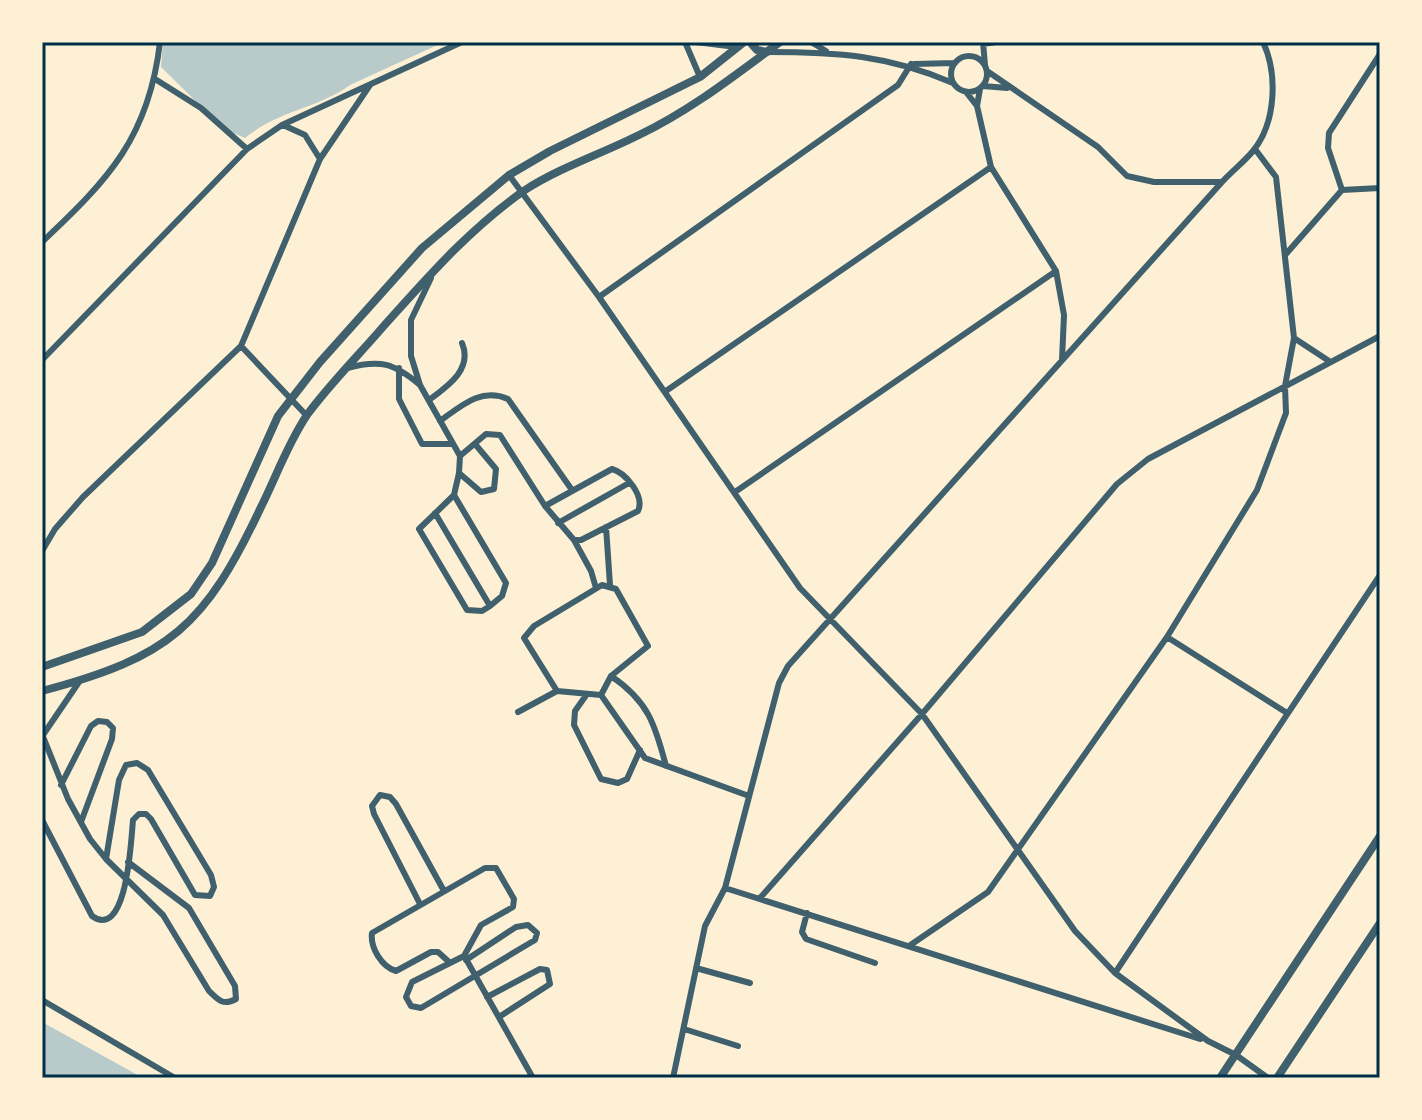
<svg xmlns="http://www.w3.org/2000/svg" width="1422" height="1120" viewBox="0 0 1422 1120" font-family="'Golos Text',sans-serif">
<rect width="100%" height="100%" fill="#fdf0d5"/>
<path fill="#b9caca" d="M163,42H444L350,85C317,109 281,109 245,138L224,129L161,67Z
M42,1022L143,1078H46L42,1075Z"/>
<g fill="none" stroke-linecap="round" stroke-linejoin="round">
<path stroke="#3f606c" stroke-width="6" d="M685,42L700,77
M696,42L736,47
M811,42L826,51
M983,42L985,65
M983,44L996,42
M767,52C837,52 888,55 953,83
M951 74a18 18 0 1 1 36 0a18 18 0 1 1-36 0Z
M914,64L955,63
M987,71L1098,147L1127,176L1154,182H1222C1232,171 1244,162 1253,151C1276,123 1278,74 1263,42
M155,79L201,108L247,149
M983,86L1007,88
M966,92L977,106L980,89
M977,106L991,167L1056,271L1064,315L1062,360
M283,125L305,135L320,159
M509,175L599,297L800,588L922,714L1075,931L1115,973L1208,1041L1236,1055L1268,1078
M1342,190L1328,148L1329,133L1380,54
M42,242C109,179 149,137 160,42
M1286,254L1342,190L1380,188
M431,278L411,320V356L420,385L460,456L459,473L454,495L419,529L467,610L482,611L490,606L502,596L506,583L454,495
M599,297L898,85L911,64
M1294,338L1329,361
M241,346L307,416
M42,360L247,149L282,125L462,42
M347,368C380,359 394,363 420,385
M399,368V399L422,444H453
M666,391L991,167
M429,400C448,386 473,369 462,343
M440,421C461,406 481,387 508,399L572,490
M460,456L486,434L500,435L545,506L574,540H581L638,511C645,496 626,473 612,469L545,506
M459,473L481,492L494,489L496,469L475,444
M735,492L1056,271
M435,513L490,606
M558,523L629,483
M606,527L610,585
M574,540L591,571L596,588
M42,551L55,529L83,497L241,346L320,159L370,85
M602,585L616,589L648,646L611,676L601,695L557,691L524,638L534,626Z
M1167,637L1287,713
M611,676C648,701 655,724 666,766
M587,694L575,711L574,725L601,779L618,783L627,779L640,750
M601,695L645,758L749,796
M518,712L557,691
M42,734L68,799L90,839L106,859L163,915L209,991C218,1000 223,1006 236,999L235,986L189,908L128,862
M43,735L79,682
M61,785L91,726L98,721L107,722L113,728L112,739L81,822
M42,820L92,916C127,941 131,841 133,820L139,814H146L151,819L195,895L210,896L214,887L211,875L148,770L137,763L126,765L119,780L106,859
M725,888L1200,1039
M760,898L922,714L1117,484L1148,459L1380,336
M420,904L374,814L372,806L380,795L390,797L396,804L444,891
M807,913L802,932L806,939L875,963
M909,946L988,892L1167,637L1257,490L1286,413L1285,386L1294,338L1276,177L1255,149
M466,959L533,1078
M448,961L438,952H431L396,971C382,967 370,948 372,933L485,868H496L514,899L513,907L481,925L464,956L412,982L406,997L411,1006L421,1008L535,940L537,933L528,925L516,927L466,960
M696,968L750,983
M1115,973L1380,575
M487,997L540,969L547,970L550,984L499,1017
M42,1000L175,1078
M684,1029L738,1046
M673,1078L705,926L725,888L779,683L788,666L1222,182"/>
<path stroke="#3f606c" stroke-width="8" d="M750,42L757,50L767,52
M42,667L142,632L191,594L212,563L278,416L320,362L422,248L509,175L550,151L700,77L744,42
M42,691C170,657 205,626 261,507C276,477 288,443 307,415C329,385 357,357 382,328C426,279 470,228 525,190C561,167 601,154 639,135C691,110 734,76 780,42
M1220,1078L1380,836
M1277,1078L1380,923"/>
</g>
<rect width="1422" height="1120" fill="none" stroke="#fdf0d5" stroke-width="88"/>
<rect x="44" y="44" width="1334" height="1032" fill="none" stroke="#003049" stroke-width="3"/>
</svg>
